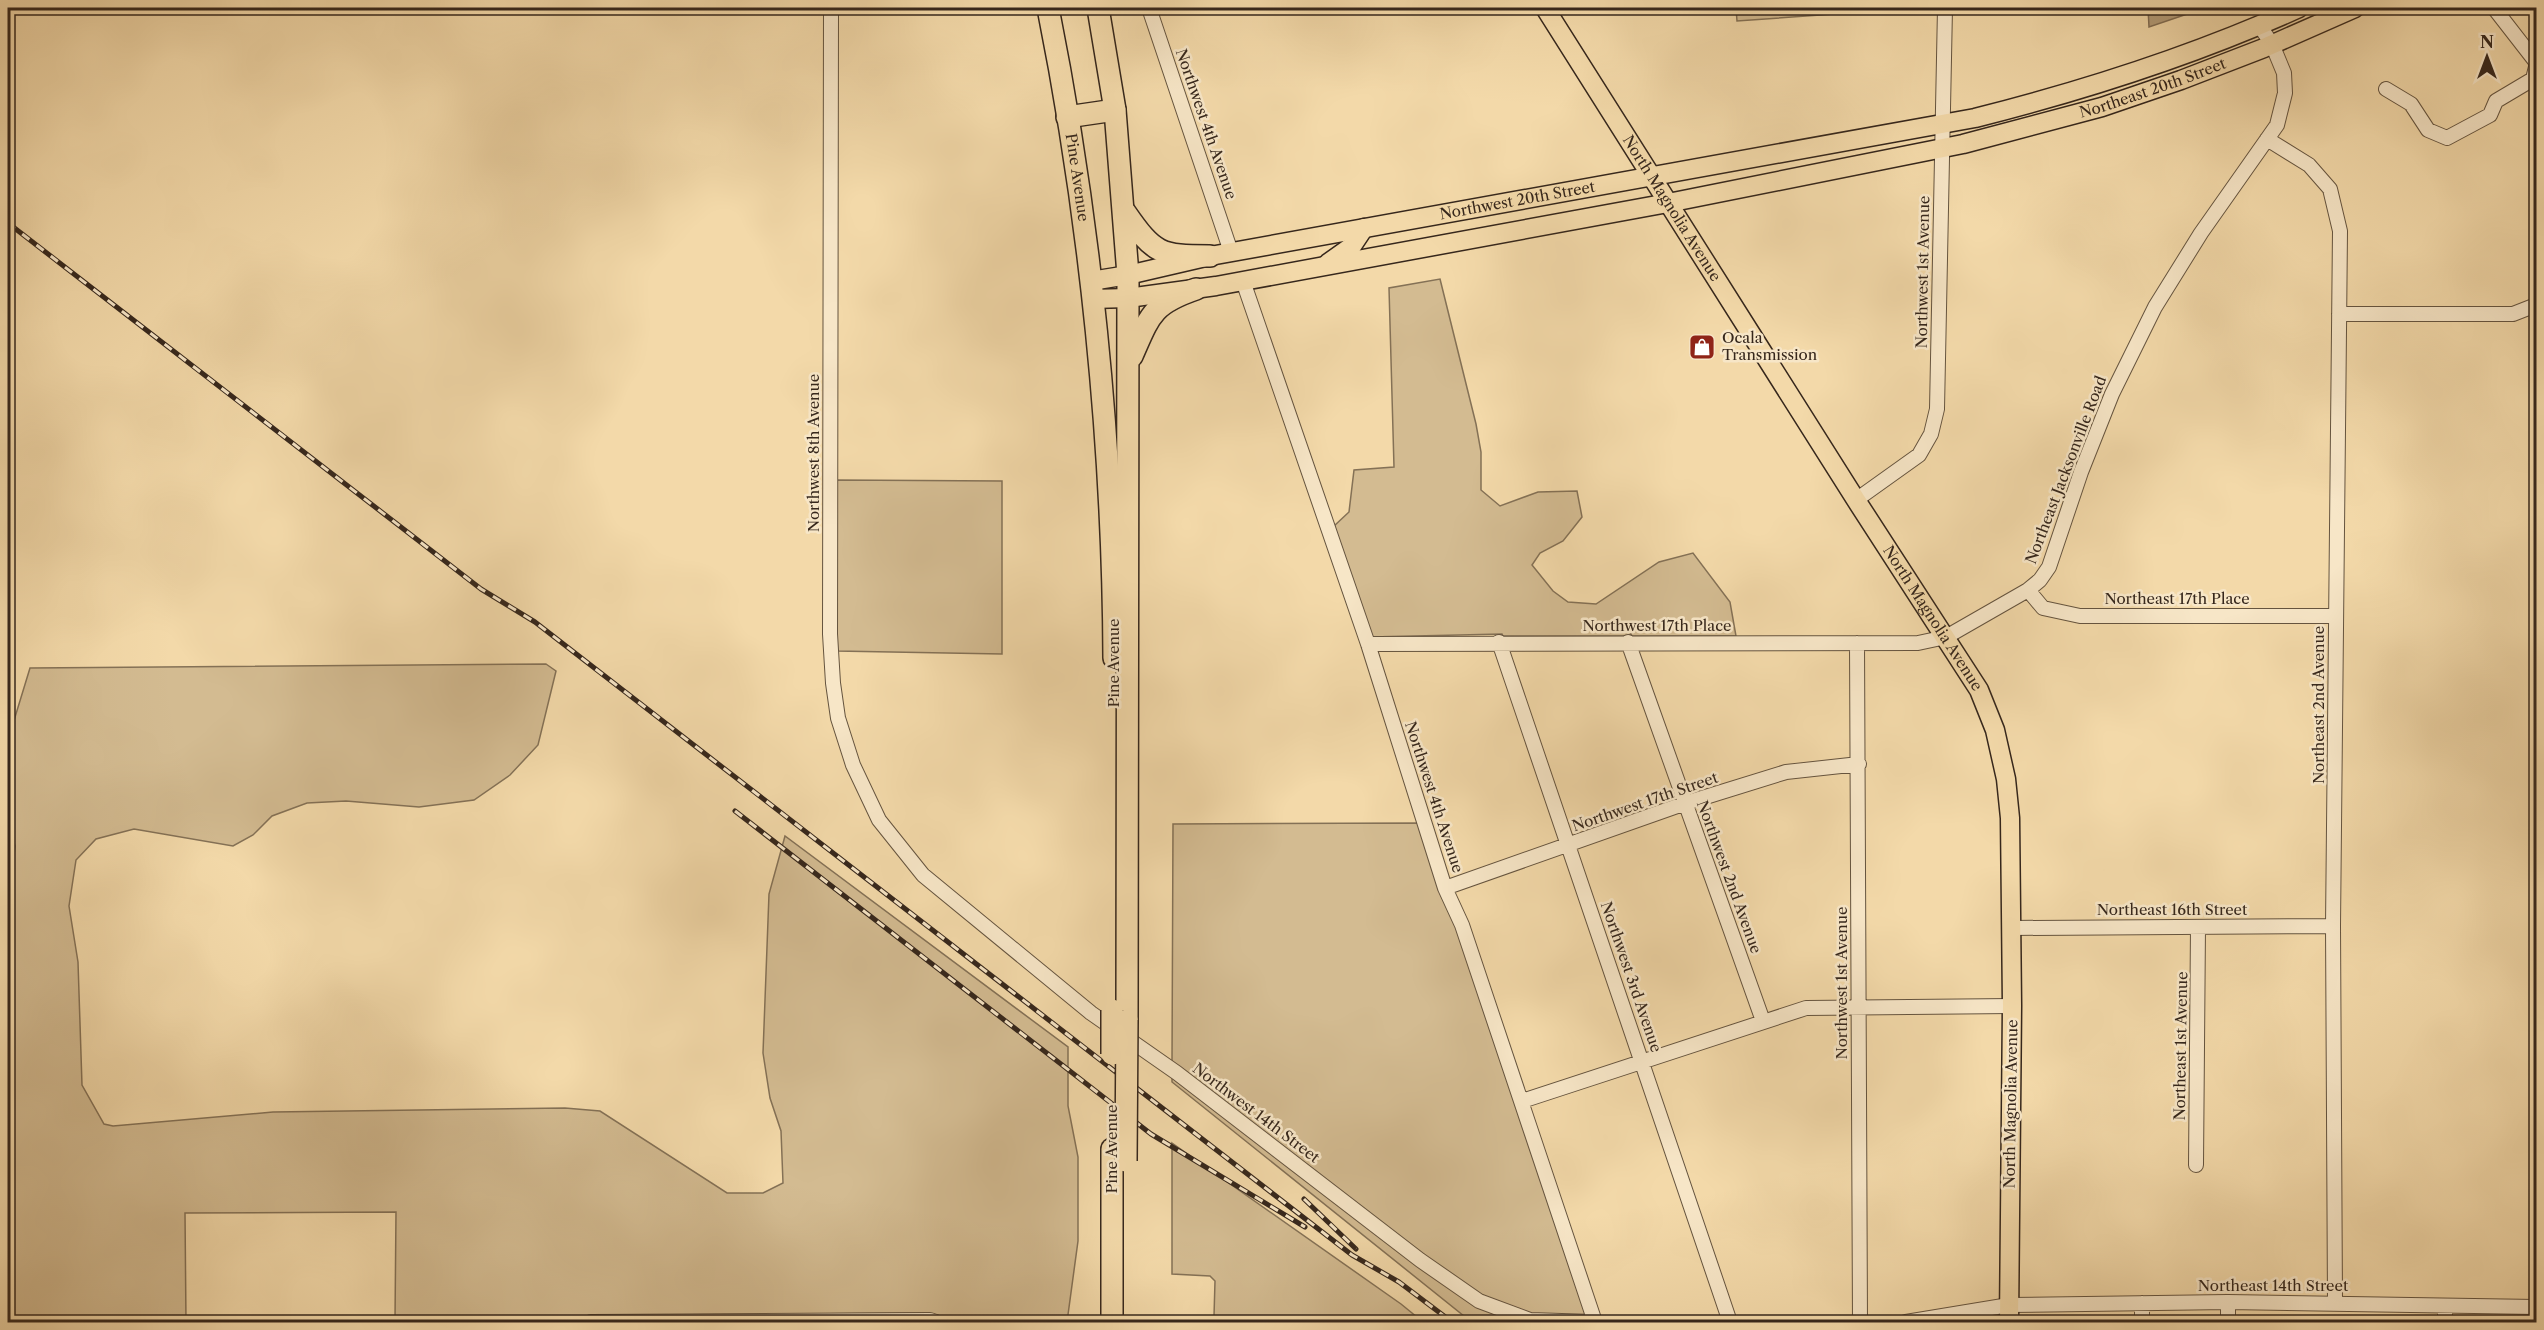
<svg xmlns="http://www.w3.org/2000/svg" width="2544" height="1330" viewBox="0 0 2544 1330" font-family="'Libre Caslon Text',serif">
<rect width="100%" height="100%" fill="#f3d9a9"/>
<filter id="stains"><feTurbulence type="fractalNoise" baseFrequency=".00333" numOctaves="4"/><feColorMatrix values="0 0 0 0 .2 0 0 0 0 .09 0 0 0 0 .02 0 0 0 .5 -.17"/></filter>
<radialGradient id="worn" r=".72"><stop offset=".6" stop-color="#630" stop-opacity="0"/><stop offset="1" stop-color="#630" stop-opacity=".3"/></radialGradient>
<path fill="#d3bb91" stroke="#847156" stroke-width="1.5" d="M1736,8H1919L1737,21Z
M1440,279L1476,424L1481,452V490L1500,506L1538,492L1577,491L1582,517L1563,541L1540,553L1532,565L1553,591L1568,602L1596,604L1659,562L1693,553L1730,602L1736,636H1632L1631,634L1627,636H1503L1502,634L1371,637L1333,527L1349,512L1354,470L1394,467L1389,288Z
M836,480L1002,481V654L836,651Z
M546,664L556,671L538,745L510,775L474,800L419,807L346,801L307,803L272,816L253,835L233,846L134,829L96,839L76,860L69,906L78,962L82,1085L104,1124L113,1126L273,1112L565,1108L600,1111L727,1193H763L783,1183L781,1131L770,1098L763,1053L769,894L785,836L1068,1047V1106L1078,1157V1241L1067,1322H957L926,1313L651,1315L395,1320L396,1212L185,1213L186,1322H8V879L12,873L15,846L8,818V740L30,668Z
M1419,823L1456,927L1587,1316L1531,1314L1481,1295L1423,1254L1172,1063L1173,824Z
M1172,1078L1512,1321L1469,1320L1172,1082Z
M1172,1143L1401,1304L1423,1322H1211L1214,1316L1215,1281L1210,1276L1172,1274Z"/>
<path fill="#b39c79" stroke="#816d54" stroke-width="1.5" d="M2148,8H2205L2149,27Z"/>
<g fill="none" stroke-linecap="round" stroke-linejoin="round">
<defs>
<path id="minor" d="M831,8L830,634L833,683L838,718L853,765L879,820L923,875L1091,1013L1177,1073L1420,1260L1479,1301L1530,1320L1593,1322
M1149,8L1231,252
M2494,8L2536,62
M2386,89L2411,104L2428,130L2447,138L2490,115L2496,101L2533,79L2536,67
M2267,139L2309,165L2330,189L2340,231L2333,926L2335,1303
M1243,281L1368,644L1445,888L1462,925L1595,1322
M2339,314H2513L2536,305
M1856,500L1919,455L1931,434L1937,409L1945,8
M2028,590L2043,608L2080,616H2336
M1499,642L1730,1322
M1628,642L1763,1021
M1857,643L1860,1322
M1368,644L1918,643L1946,637L2028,590L2040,580L2049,567L2081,472L2112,394L2155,307L2201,233L2277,125L2285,93L2284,73L2272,44L2259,25
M1445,888L1686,803L1786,772L1859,764
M2012,928L2333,926
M1522,1101L1806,1008L2012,1006
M2196,1165L2198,927
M2228,1302V1322
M2142,1303V1322
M591,1322L930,1320L936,1322
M1906,1322L2009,1305L2228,1302L2536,1307
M2445,1322V1306"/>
<g id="major">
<path id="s1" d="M1545,8L1856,500L1979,690L1995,730L2006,779L2010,818L2012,1006L2009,1322"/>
<path d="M1328,263L1352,246L1364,228"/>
<path id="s2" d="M1091,281L1128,275L1210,256L1975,118C2086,90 2195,55 2299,8"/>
<path id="s3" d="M1092,299L1128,298L1216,286L1668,203L1963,144L2102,107L2181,80L2264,48L2355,8"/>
</g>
<g id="highway">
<path id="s4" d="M1048,8C1090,218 1113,443 1114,658"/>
<path d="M1098,8L1115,110L1128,275L1127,1020"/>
<path d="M1067,117L1115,110"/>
<path d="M1125,212C1154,254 1160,256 1210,256"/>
<path d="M1132,356C1150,315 1152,304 1196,289"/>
<path d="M1112,1149V1322"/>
</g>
</defs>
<use href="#minor" stroke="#65543f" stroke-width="16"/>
<use href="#major" stroke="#36271c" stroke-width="21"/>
<use href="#highway" stroke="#36271c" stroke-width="24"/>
<use href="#minor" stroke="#f7e6c7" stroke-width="14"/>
<use href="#major" stroke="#f3d9a9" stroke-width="18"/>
<use href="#highway" stroke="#f3d9a9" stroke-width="21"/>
<defs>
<path id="rail" d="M8,223L481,589L535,622L1352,1255L1399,1282L1452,1322
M735,811L1151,1134L1305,1227
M1304,1199L1356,1249"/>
</defs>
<use href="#rail" stroke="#36271c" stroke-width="5"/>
<use href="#rail" stroke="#f7e6c7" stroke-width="3" stroke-dasharray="9" stroke-linecap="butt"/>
<defs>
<path id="highway-bridge" d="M1112,1054V1010
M1126,1161L1127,1020"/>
</defs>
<use href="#highway-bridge" stroke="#36271c" stroke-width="24" stroke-linecap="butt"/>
<use href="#highway-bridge" stroke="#f3d9a9" stroke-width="21"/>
</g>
<defs>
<symbol id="shop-square" viewBox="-11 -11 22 22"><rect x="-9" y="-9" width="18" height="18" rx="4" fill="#8f2418" stroke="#f7e6c7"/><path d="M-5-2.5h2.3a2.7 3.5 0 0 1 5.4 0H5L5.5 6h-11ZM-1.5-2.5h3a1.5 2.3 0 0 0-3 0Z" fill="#fff"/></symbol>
</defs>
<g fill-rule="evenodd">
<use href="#shop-square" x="1687" y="332" width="30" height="30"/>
</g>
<g text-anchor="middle" stroke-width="5" stroke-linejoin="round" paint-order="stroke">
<g font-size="15" fill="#36271c" stroke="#f7e6c7">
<text dy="5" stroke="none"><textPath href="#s3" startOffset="1083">Northeast 20th Street</textPath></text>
<text transform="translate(1206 124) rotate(71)" y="5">Northwest 4th Avenue</text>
<text dy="5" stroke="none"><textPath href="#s4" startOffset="172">Pine Avenue</textPath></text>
<text dy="5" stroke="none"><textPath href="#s2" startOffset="434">Northwest 20th Street</textPath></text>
<text dy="5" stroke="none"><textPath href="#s1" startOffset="237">North Magnolia Avenue</textPath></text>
<text transform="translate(1923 272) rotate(-89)" y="5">Northwest 1st Avenue</text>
<text transform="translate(814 453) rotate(-90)" y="5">Northwest 8th Avenue</text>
<text transform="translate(2066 470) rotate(-69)" y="5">Northeast Jacksonville Road</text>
<text x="2177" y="604">Northeast 17th Place</text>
<text dy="5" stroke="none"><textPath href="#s1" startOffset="723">North Magnolia Avenue</textPath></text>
<text x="1657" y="631">Northwest 17th Place</text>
<text transform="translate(1114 663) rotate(-90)" y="5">Pine Avenue</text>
<text transform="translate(2319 705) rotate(-90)" y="5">Northeast 2nd Avenue</text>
<text transform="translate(1434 797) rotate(72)" y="5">Northwest 4th Avenue</text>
<text transform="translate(1645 802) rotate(-19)" y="5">Northwest 17th Street</text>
<text transform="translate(1729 877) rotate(70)" y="5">Northwest 2nd Avenue</text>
<text x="2172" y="915">Northeast 16th Street</text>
<text transform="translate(1631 977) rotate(71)" y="5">Northwest 3rd Avenue</text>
<text transform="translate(1842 983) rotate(-90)" y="5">Northwest 1st Avenue</text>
<text transform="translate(2181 1046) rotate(-89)" y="5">Northeast 1st Avenue</text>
<text transform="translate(2011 1104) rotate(-89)" y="5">North Magnolia Avenue</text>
<text transform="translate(1256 1113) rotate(37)" y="5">Northwest 14th Street</text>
<text transform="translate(1112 1149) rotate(-90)" y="5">Pine Avenue</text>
<text x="2273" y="1291">Northeast 14th Street</text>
</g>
<g font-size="15" fill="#36271c" stroke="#f7e6c7" text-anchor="start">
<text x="1722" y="343">Ocala<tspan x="1722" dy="17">Transmission</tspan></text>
</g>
</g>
<rect width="2544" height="1330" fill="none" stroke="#f3d9a9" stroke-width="30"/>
<rect x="9" y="9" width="2526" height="1312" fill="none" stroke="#36271c" stroke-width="3"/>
<rect x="15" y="15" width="2514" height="1300" fill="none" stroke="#36271c" stroke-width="1.5"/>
<g transform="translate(2487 57)" stroke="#f7e6c7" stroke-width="4.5" paint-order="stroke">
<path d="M0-4.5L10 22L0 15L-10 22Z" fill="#36271c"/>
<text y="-9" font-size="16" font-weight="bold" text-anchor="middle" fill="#36271c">N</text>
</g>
<rect width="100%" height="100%" filter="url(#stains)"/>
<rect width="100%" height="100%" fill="url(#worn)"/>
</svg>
